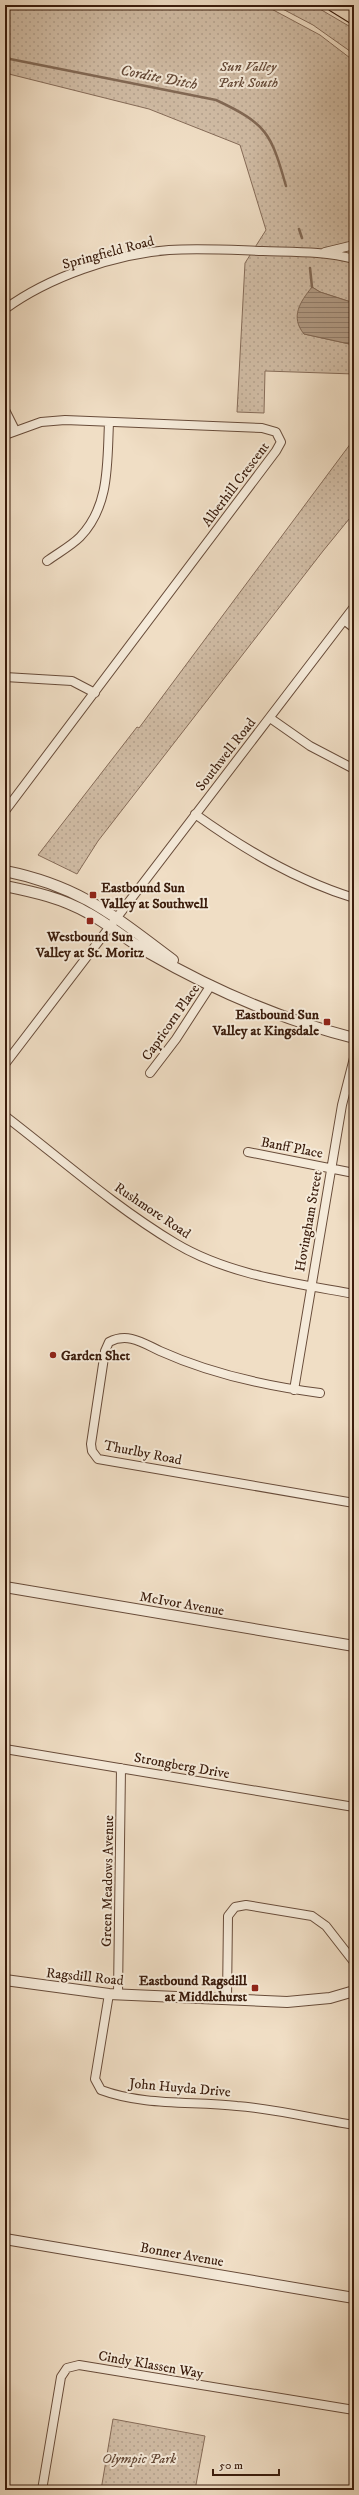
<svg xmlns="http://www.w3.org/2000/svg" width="359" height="2495" viewBox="0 0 359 2495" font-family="'IM FELL DW Pica',serif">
<defs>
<pattern id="grass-dots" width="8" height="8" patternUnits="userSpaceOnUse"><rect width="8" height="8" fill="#d1bda6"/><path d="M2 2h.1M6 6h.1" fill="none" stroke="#b4a28e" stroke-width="1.8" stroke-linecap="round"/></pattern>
<pattern id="water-rules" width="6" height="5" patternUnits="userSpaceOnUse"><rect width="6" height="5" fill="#b29c86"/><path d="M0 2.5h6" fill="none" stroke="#927e6c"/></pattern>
</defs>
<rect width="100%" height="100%" fill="#f0dec5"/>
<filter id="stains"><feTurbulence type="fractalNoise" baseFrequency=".005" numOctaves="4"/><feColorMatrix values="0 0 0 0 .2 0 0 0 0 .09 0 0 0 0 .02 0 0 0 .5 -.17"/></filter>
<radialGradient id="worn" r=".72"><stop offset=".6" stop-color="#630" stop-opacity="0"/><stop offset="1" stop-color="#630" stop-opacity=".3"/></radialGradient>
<path fill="url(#grass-dots)" stroke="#866c59" d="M5,5H264L320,35L354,61V303L320,292L312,287L304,334L354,345V374L265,371L264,413L237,412L245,263L266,230L240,145L149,109L5,73Z
M275,5H313L354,29V54L313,25Z
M354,439V513L323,551L98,841L77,874L38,855L137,727L139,728Z
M113,2419L205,2436L195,2490H101Z"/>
<path fill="url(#water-rules)" stroke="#826955" d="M312,287L320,292L354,303V345L304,334C290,317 300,302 312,287Z"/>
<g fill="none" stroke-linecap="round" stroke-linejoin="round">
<path stroke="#826955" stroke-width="2.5" d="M5,58L216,100C267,124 271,133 286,186
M299,229L302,238
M310,268L312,287"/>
<defs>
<path id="minor" d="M325,252L354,245
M5,309C49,277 115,254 169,250C200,248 232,250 263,251C294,252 325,251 354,259
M5,410L15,430
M5,435L41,422L65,420L262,428L276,432L281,442L276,451L5,811
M47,561C58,553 71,546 80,537C110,506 107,463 109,423
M344,620L354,628
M5,677L72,681L95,693
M270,718L310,746L354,769
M195,814C245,850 296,880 354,898
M5,1064L354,607
M150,1073L176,1039L211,985
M5,1116C61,1159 115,1207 175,1243C228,1275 294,1283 354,1294
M248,1152L354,1173
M294,1390L342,1105L354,1058
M320,1393C266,1386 211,1374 160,1351C143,1343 128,1332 109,1342L105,1351L91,1444L92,1451L98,1459L354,1503
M5,1749L354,1807
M5,1874V1909
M109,1994L95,2079L101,2090C144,2106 192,2101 237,2106C276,2109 315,2119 354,2125
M118,1994L121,1768
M227,1999L228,1916L235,1907L246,1905L312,1916L326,1926L354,1962
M42,2490L61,2377L67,2368L79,2365L354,2410"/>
<path id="tertiary" d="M5,871C80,886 114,916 173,960
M5,886C34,892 62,898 88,913C110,925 128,941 149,953C213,990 283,1020 354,1038
M5,1587L354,1646
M5,1980L109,1994L287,2002L330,1998L354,1991
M5,2239L354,2298"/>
<path id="primary" d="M333,5L354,18"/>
</defs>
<use href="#minor" stroke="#684c3a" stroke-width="10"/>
<use href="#tertiary" stroke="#684c3a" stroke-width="12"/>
<use href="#primary" stroke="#3a1c0c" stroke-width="14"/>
<use href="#minor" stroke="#f5ead9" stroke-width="8"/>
<use href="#tertiary" stroke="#f5ead9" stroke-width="10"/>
<use href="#primary" stroke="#f0dec5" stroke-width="12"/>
</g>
<g fill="#8f2418" stroke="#f5ead9" stroke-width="1.5">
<rect x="89" y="891" width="8" height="8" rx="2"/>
<rect x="86" y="917" width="8" height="8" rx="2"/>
<rect x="323" y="1018" width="8" height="8" rx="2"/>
<circle cx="53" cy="1355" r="4"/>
<rect x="251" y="1984" width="8" height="8" rx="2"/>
</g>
<g text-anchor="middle" stroke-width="4" stroke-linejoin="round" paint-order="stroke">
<g font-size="14" font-style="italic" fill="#674c3a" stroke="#f5ead9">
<text x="248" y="71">Sun Valley<tspan x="248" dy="16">Park South</tspan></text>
<text x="139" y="2463">Olympic Park</text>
</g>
<g font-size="14" fill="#3a1c0c" stroke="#f5ead9">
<text transform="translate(108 252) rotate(-15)" y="5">Springfield Road</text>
<text transform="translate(235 484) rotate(-53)" y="5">Alberhill Crescent</text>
<text transform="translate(225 754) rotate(-52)" y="5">Southwell Road</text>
<text transform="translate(170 1022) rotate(-55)" y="5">Capricorn Place</text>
<text transform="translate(292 1147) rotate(11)" y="5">Banff Place</text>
<text transform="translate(153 1210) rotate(34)" y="5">Rushmore Road</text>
<text transform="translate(308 1221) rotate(-80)" y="5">Hovingham Street</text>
<text transform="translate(143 1452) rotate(11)" y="5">Thurlby Road</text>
<text transform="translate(182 1603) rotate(10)" y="5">McIvor Avenue</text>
<text transform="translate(182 1765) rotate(10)" y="5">Strongberg Drive</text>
<text transform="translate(107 1881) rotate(-89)" y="5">Green Meadows Avenue</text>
<text transform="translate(85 1976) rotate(6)" y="5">Ragsdill Road</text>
<text transform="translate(180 2087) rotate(5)" y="5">John Huyda Drive</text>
<text transform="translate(182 2254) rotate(10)" y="5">Bonner Avenue</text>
<text transform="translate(151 2364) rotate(10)" y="5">Cindy Klassen Way</text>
</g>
<g font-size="14" font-weight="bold" fill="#3a1c0c" stroke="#f5ead9" text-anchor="start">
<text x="101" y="892">Eastbound Sun<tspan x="101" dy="16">Valley at Southwell</tspan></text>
<text x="90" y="941" text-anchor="middle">Westbound Sun<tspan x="90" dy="16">Valley at St. Moritz</tspan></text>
<text x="319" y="1019" text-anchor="end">Eastbound Sun<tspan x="319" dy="16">Valley at Kingsdale</tspan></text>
<text x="61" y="1360">Garden Shet</text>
<text x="247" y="1985" text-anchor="end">Eastbound Ragsdill<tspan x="247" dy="16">at Middlehurst</tspan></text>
</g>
<g font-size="15" font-style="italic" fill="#644937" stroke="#f5ead9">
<text transform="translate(159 77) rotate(11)" y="5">Cordite Ditch</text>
</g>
</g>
<rect width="359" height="2495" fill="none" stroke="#f0dec5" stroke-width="20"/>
<rect x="6" y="6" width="347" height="2483" fill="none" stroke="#3a1c0c" stroke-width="2"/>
<rect x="10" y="10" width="339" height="2475" fill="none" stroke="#3a1c0c"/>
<path d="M213 2469v6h66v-6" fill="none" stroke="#3a1c0c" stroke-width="2"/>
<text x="219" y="2469" font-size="12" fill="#3a1c0c" stroke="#f5ead9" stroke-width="3" paint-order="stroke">50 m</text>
<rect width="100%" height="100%" filter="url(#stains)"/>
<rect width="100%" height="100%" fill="url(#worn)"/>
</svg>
